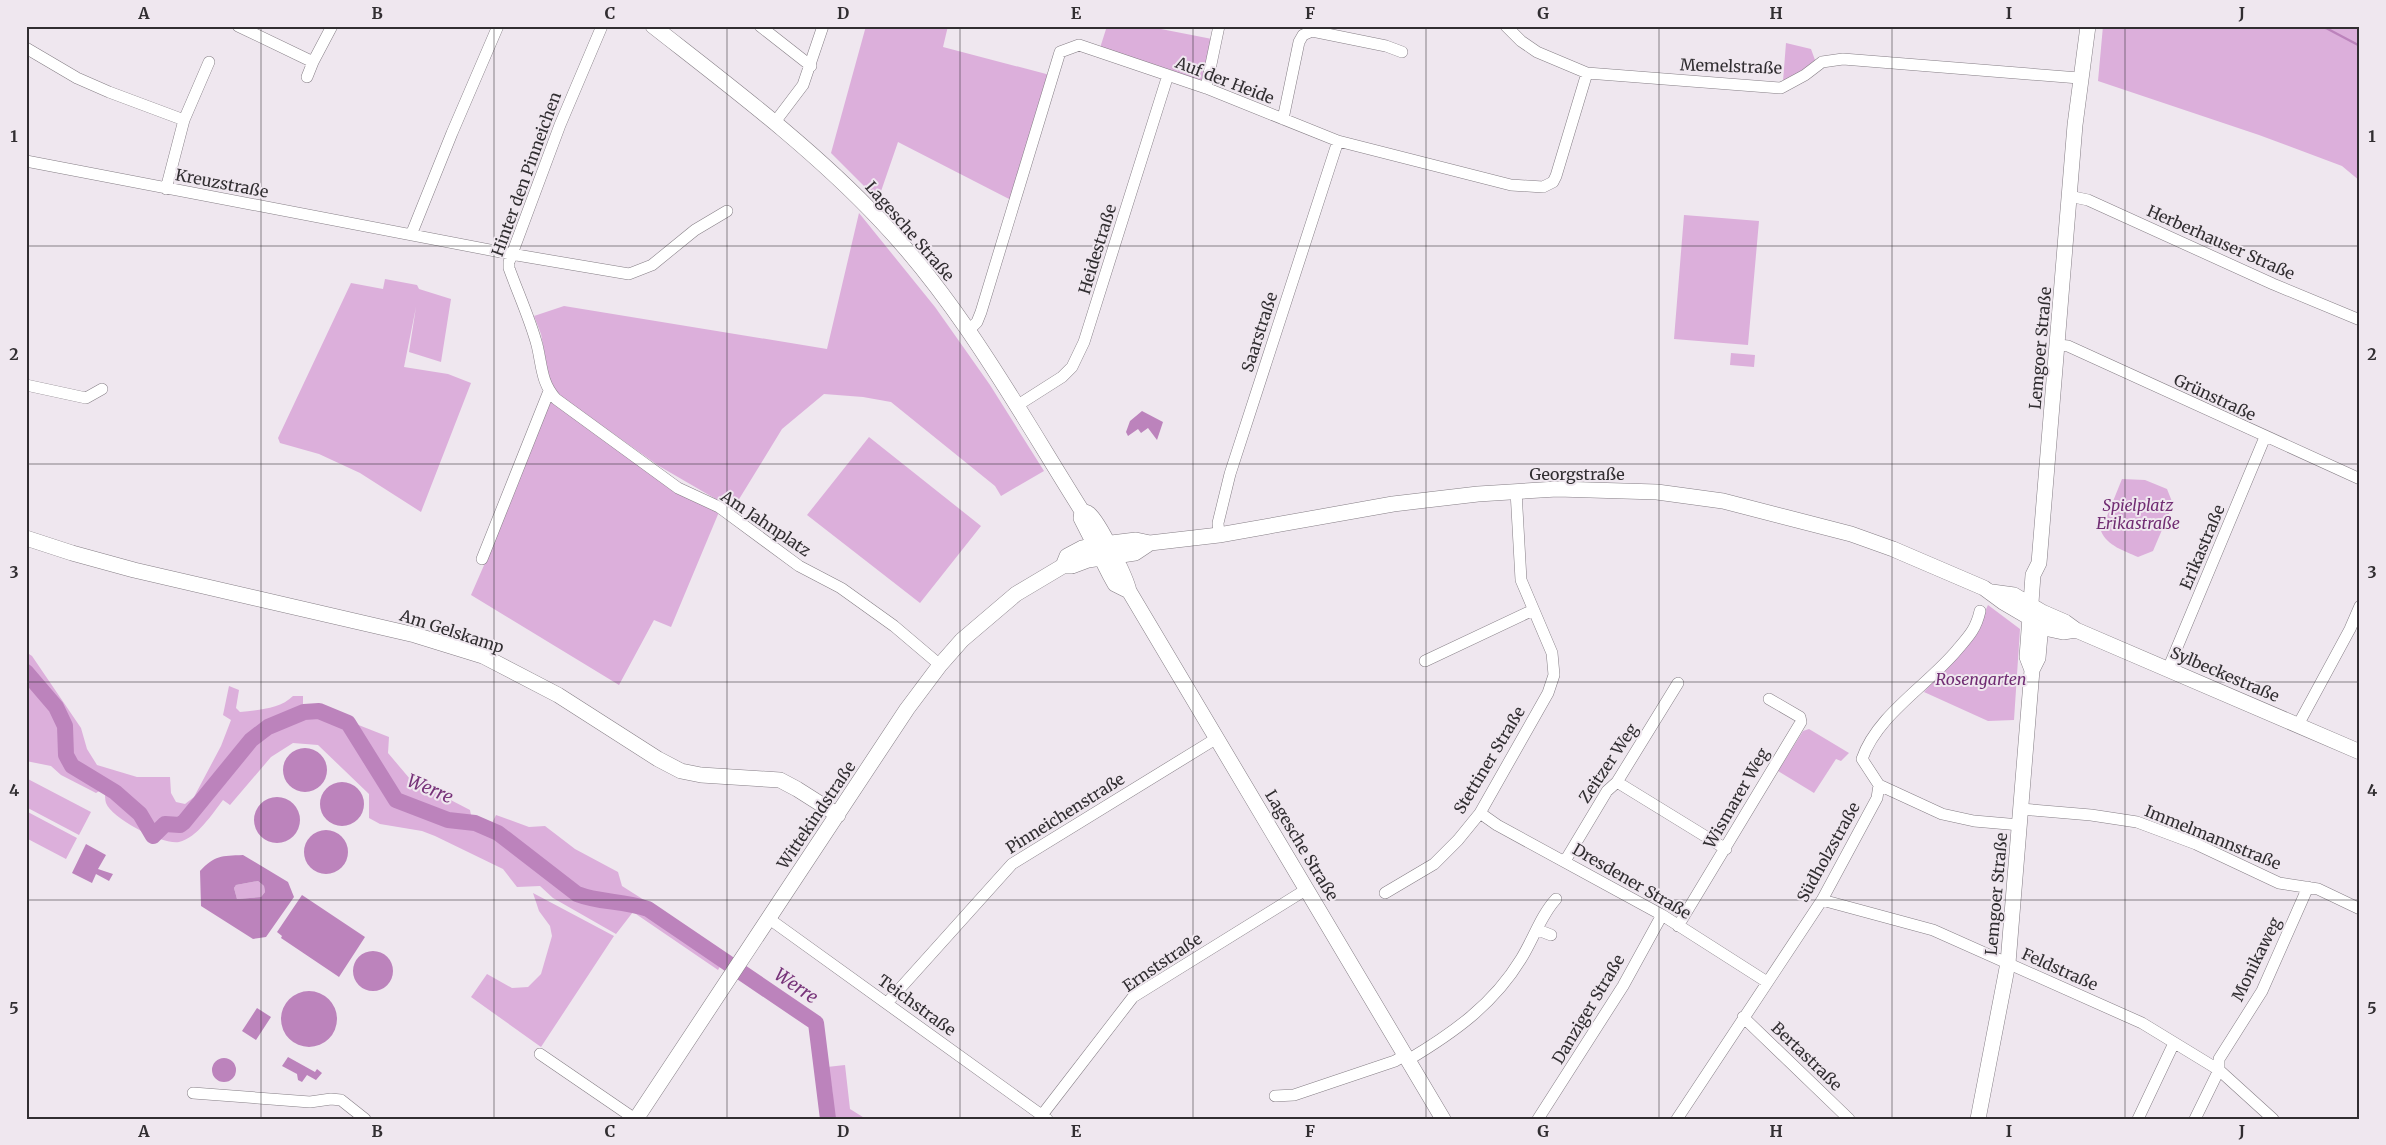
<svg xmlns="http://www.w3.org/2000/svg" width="2386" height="1145" viewBox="0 0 2386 1145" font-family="Merriweather,serif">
<rect width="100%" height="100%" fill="#efe7ef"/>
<path fill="#dcafdb" d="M866,26H948L943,47L1050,75L1011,200L898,142L878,200L831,153Z
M1107,26H1161V29L1212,39L1202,82L1100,48Z
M2103,26H2360V181L2342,166L2259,135L2098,81Z
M1786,43L1811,49L1815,60L1809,69L1783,81Z
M859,213L935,307L990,385L1044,471L1001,496L995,486L891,402L863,397L824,394L782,429L733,509L659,466L563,398L550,384L541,334L534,316L564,306L827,349Z
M1684,215L1759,221L1748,345L1674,339Z
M385,279L417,285L419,289L451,299L441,362L409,352L416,307L404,367L448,374L471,383L421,512L360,473L319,454L280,443L278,438L351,283L383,289Z
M1731,353L1755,355L1754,367L1730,365Z
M552,401L719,512L671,627L654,620L619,685L471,595L495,540L547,404Z
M869,437L981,526L920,603L807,515Z
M2122,479L2145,480L2167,489L2173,504L2153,551L2138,557C2125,551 2107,546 2101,531Z
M1988,605L2020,629L2014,720L1988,721L1924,692L1973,637Z
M26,652L32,656L81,728L87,749L97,765L137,777H170L171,793L176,802L185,804L194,797L221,746L231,720L223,715L229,686L239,690L236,708L240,712C258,710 280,709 293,696H303V707L341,725L356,724L389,737L388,753L410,779L470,810L471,815L491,825L496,815L529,827L545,826L575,849L618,872L622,886L699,935L726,956L718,970L633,912L616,934L553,898L540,886L517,887L503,869L435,836L422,831L380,824L369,818V794L318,745L293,743L271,757L230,805L223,800C212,814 197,838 179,842C163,845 112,819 106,803C105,800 105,795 105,792L101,790L96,793L61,775L51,766L26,761Z
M1809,729L1849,753L1841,761L1836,759L1814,793L1778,771L1803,731Z
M26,778L91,812L79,835L26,807Z
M26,811L77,838L66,859L26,838Z
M258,881L264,886L265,892L261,897L237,899L234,888L236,885Z
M533,893L614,936L541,1047L471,997L487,974L512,988L528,987L541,974L552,936L550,926L539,911Z
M845,1065L850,1109L866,1119H834L832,1088L827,1067Z"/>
<path fill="#bc83bc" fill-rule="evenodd" d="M1142,411L1163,422L1157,440L1148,428L1141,433L1138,429L1128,436L1126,432L1130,421Z
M283 770a22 22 0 1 1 44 0a22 22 0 1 1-44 0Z
M320 804a22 22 0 1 1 44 0a22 22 0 1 1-44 0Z
M254 820a23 23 0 1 1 46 0a23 23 0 1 1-46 0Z
M304 852a22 22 0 1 1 44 0a22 22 0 1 1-44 0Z
M86,844L106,855L98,869L113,874L109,881L96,874L92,883L72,873Z
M243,855L288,882L294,897L266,937L253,939L201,906L200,871C215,855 221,856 243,855ZM258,881L264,886L265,892L261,897L237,899L234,888L236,885Z
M302,895L365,937L339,977L281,938L282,936L277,932Z
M353 971a20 20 0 1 1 40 0a20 20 0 1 1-40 0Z
M281 1019a28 28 0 1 1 56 0a28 28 0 1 1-56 0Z
M257,1008L271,1017L256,1040L242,1031Z
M288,1057L315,1072L317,1069L322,1073L316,1080L307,1075L302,1082L298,1080L297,1074L282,1066Z
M212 1070a12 12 0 1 1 24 0a12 12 0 1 1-24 0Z"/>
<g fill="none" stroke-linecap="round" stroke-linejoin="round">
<path stroke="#bc83bc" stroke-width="2.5" d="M2314,26L2326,28L2360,46"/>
<path stroke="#bc83bc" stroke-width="16" d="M26,672L56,707L65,726L66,755L72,766L115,792L140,814L153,836L165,824L180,825L184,822L251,740L268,727L304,712L319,711L348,723L396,800L448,820L475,823L498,833L577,894C600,903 622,900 648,909L816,1023L828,1119"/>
<defs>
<path id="street" d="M238,26L313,62L332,26
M602,26L560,125L509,262V268C518,293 530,319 537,345C542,365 541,383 556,399L678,488L719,507L799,566L841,588L894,626L940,665
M760,26L811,66
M1506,26L1521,41L1537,52L1587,73L1781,88L1805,75L1822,62L1843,59L2079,78
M26,48L77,78L109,92L184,120L166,189
M307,77L313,62
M1206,88L1219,26
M1283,119L1299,42L1303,35L1312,31L1386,46L1402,52
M184,120L209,62
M775,122L803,85L823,26
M26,161L511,254L629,274L652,265L695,230L727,211
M2069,196L2088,200L2273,284L2360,320
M411,235L452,133L498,26
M969,330L977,322L981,312L1060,52L1079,45L1206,88L1338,141L1511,185L1543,187L1553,182L1556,176L1587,73
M2058,345L2068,346L2360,479
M26,385L86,398L102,389
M1018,405L1062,377L1072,367L1084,342L1168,75
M1219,535L1218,523L1230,474L1338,141
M482,559L549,391
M1425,661L1533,610
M2168,669L2265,437
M2298,725L2350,629L2360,606
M1617,782L1726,849
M1879,785L1942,814L1974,821L2020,825
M2021,809L2091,815L2137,822L2196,844L2279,883L2318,889L2360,909
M1480,813L1497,825L1662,915L1767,982
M1565,861L1607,791L1617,782L1678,683
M1385,893L1434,864L1458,840L1480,813L1548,693L1554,675L1552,653L1521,580L1516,491
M1822,900L1933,930L2142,1023L2219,1070L2273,1119
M768,918L1047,1119
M1678,926L1801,722L1800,717L1769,699
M1538,930L1551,935
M887,1003L1012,864L1217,738
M1743,1017L1849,1119
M540,1054L635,1119
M1408,1060C1453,1033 1493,1005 1521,959C1533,940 1541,915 1556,899
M193,1093L310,1102L331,1099L341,1100L365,1119
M1275,1096L1294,1095L1395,1061L1405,1055
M1042,1115L1133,997L1307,889
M1538,1119L1623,986L1662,915
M1677,1119L1822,900L1877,798L1879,785L1862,759C1877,715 1928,685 1957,650C1969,636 1976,629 1980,611
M2138,1119L2174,1043
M2195,1119L2219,1070V1059L2262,991L2308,887"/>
<path id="secondary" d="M653,26C732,88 811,147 880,220C962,306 1019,411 1082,511C1084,512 1087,512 1089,514C1099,522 1126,577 1129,591L1443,1119
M1082,511L1081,518L1110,575L1115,584L1129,591
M26,538L72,553L134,570L415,635L483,656L558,695L658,759L681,771L701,775L780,780L797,789L838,815
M1063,566L1067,556L1082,548L1095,545L1136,540L1150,543L1219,535L1393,504L1478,494L1557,489L1657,492L1723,501L1851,534L1893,549L1984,588L2003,602L2049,629L2063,632L2076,630
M1992,592L2014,595L2042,612L2065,622L2076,630L2360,752
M2032,670L2027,657L2028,644L2033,575L2039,563L2075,125L2088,26
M636,1119L907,709L940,665L962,640L1016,594L1063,566H1072L1088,560L1135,553L1150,543
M1978,1119L2008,963L2032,670L2038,658L2042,612"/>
</defs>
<use href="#street" stroke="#857e85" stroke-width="12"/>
<use href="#secondary" stroke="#857e85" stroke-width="16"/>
<use href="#street" stroke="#fff" stroke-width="11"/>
<use href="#secondary" stroke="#fff" stroke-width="15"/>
</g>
<path fill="none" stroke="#312e31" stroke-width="1" stroke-opacity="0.55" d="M261,26V1119M494,26V1119M727,26V1119M960,26V1119M1193,26V1119M1426,26V1119M1659,26V1119M1892,26V1119M2125,26V1119M26,246H2360M26,464H2360M26,682H2360M26,900H2360"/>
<g text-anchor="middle" stroke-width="4" stroke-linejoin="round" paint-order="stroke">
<g font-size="16" fill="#312e31" stroke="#efe7ef">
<text transform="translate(1731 66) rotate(2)" y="6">Memelstraße</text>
<text transform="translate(1225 80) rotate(21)" y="6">Auf der Heide</text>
<text transform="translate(526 174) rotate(-70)" y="6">Hinter den Pinneichen</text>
<text transform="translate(222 183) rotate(11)" y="6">Kreuzstraße</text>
<text transform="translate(910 231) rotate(49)" y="6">Lagesche Straße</text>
<text transform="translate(2221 242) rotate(24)" y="6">Herberhauser Straße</text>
<text transform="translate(1097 249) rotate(-73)" y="6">Heidestraße</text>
<text transform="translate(1259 332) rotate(-72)" y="6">Saarstraße</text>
<text transform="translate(2040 348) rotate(-85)" y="6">Lemgoer Straße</text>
<text transform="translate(2215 397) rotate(25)" y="6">Grünstraße</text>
<text x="1577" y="480">Georgstraße</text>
<text transform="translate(766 523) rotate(34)" y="6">Am Jahnplatz</text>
<text transform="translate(2202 547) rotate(-67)" y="6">Erikastraße</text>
<text transform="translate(452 631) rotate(18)" y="6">Am Gelskamp</text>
<text transform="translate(2225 674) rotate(23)" y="6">Sylbeckestraße</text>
<text transform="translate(1489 760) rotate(-59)" y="6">Stettiner Straße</text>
<text transform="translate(1608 763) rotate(-56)" y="6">Zeitzer Weg</text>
<text transform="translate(1736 798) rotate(-60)" y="6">Wismarer Weg</text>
<text transform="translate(1065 813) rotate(-32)" y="6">Pinneichenstraße</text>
<text transform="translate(816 815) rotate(-56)" y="6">Wittekindstraße</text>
<text transform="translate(2213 837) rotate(22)" y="6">Immelmannstraße</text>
<text transform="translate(1302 845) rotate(59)" y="6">Lagesche Straße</text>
<text transform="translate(1828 852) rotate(-61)" y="6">Südholzstraße</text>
<text transform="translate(1632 881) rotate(30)" y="6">Dresdener Straße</text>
<text transform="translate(1996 894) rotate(-85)" y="6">Lemgoer Straße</text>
<text transform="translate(2256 959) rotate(-64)" y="6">Monikaweg</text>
<text transform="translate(1162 962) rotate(-34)" y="6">Ernststraße</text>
<text transform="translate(2060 969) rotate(24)" y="6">Feldstraße</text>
<text transform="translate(917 1005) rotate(36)" y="6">Teichstraße</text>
<text transform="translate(1588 1009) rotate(-59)" y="6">Danziger Straße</text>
<text transform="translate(1807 1056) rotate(44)" y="6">Bertastraße</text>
</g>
<g font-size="16" font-style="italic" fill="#712d73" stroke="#efe7ef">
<text x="2138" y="511">Spielplatz<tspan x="2138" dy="18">Erikastraße</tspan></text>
<text x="1981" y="685">Rosengarten</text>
</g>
<g font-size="18" font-style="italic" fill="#773379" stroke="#efe7ef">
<text transform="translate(430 789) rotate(23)" y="6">Werre</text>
<text transform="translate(796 986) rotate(34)" y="6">Werre</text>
</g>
</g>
<rect width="2386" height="1145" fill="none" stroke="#efe7ef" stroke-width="55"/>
<rect x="28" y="28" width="2330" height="1090" fill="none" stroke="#312e31" stroke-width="2"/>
<g font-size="16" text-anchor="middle" font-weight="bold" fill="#312e31">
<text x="144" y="19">A</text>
<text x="377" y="19">B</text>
<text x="610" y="19">C</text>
<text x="843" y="19">D</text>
<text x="1076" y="19">E</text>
<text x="1310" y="19">F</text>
<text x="1543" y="19">G</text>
<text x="1776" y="19">H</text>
<text x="2009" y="19">I</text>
<text x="2242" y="19">J</text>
<text x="14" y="142">1</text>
<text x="2372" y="142">1</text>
<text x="14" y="360">2</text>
<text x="2372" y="360">2</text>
<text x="14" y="578">3</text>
<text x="2372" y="578">3</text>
<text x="14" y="796">4</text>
<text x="2372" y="796">4</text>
<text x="14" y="1014">5</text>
<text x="2372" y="1014">5</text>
<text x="144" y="1137">A</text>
<text x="377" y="1137">B</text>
<text x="610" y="1137">C</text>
<text x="843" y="1137">D</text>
<text x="1076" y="1137">E</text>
<text x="1310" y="1137">F</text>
<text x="1543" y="1137">G</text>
<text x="1776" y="1137">H</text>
<text x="2009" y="1137">I</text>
<text x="2242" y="1137">J</text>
</g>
</svg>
